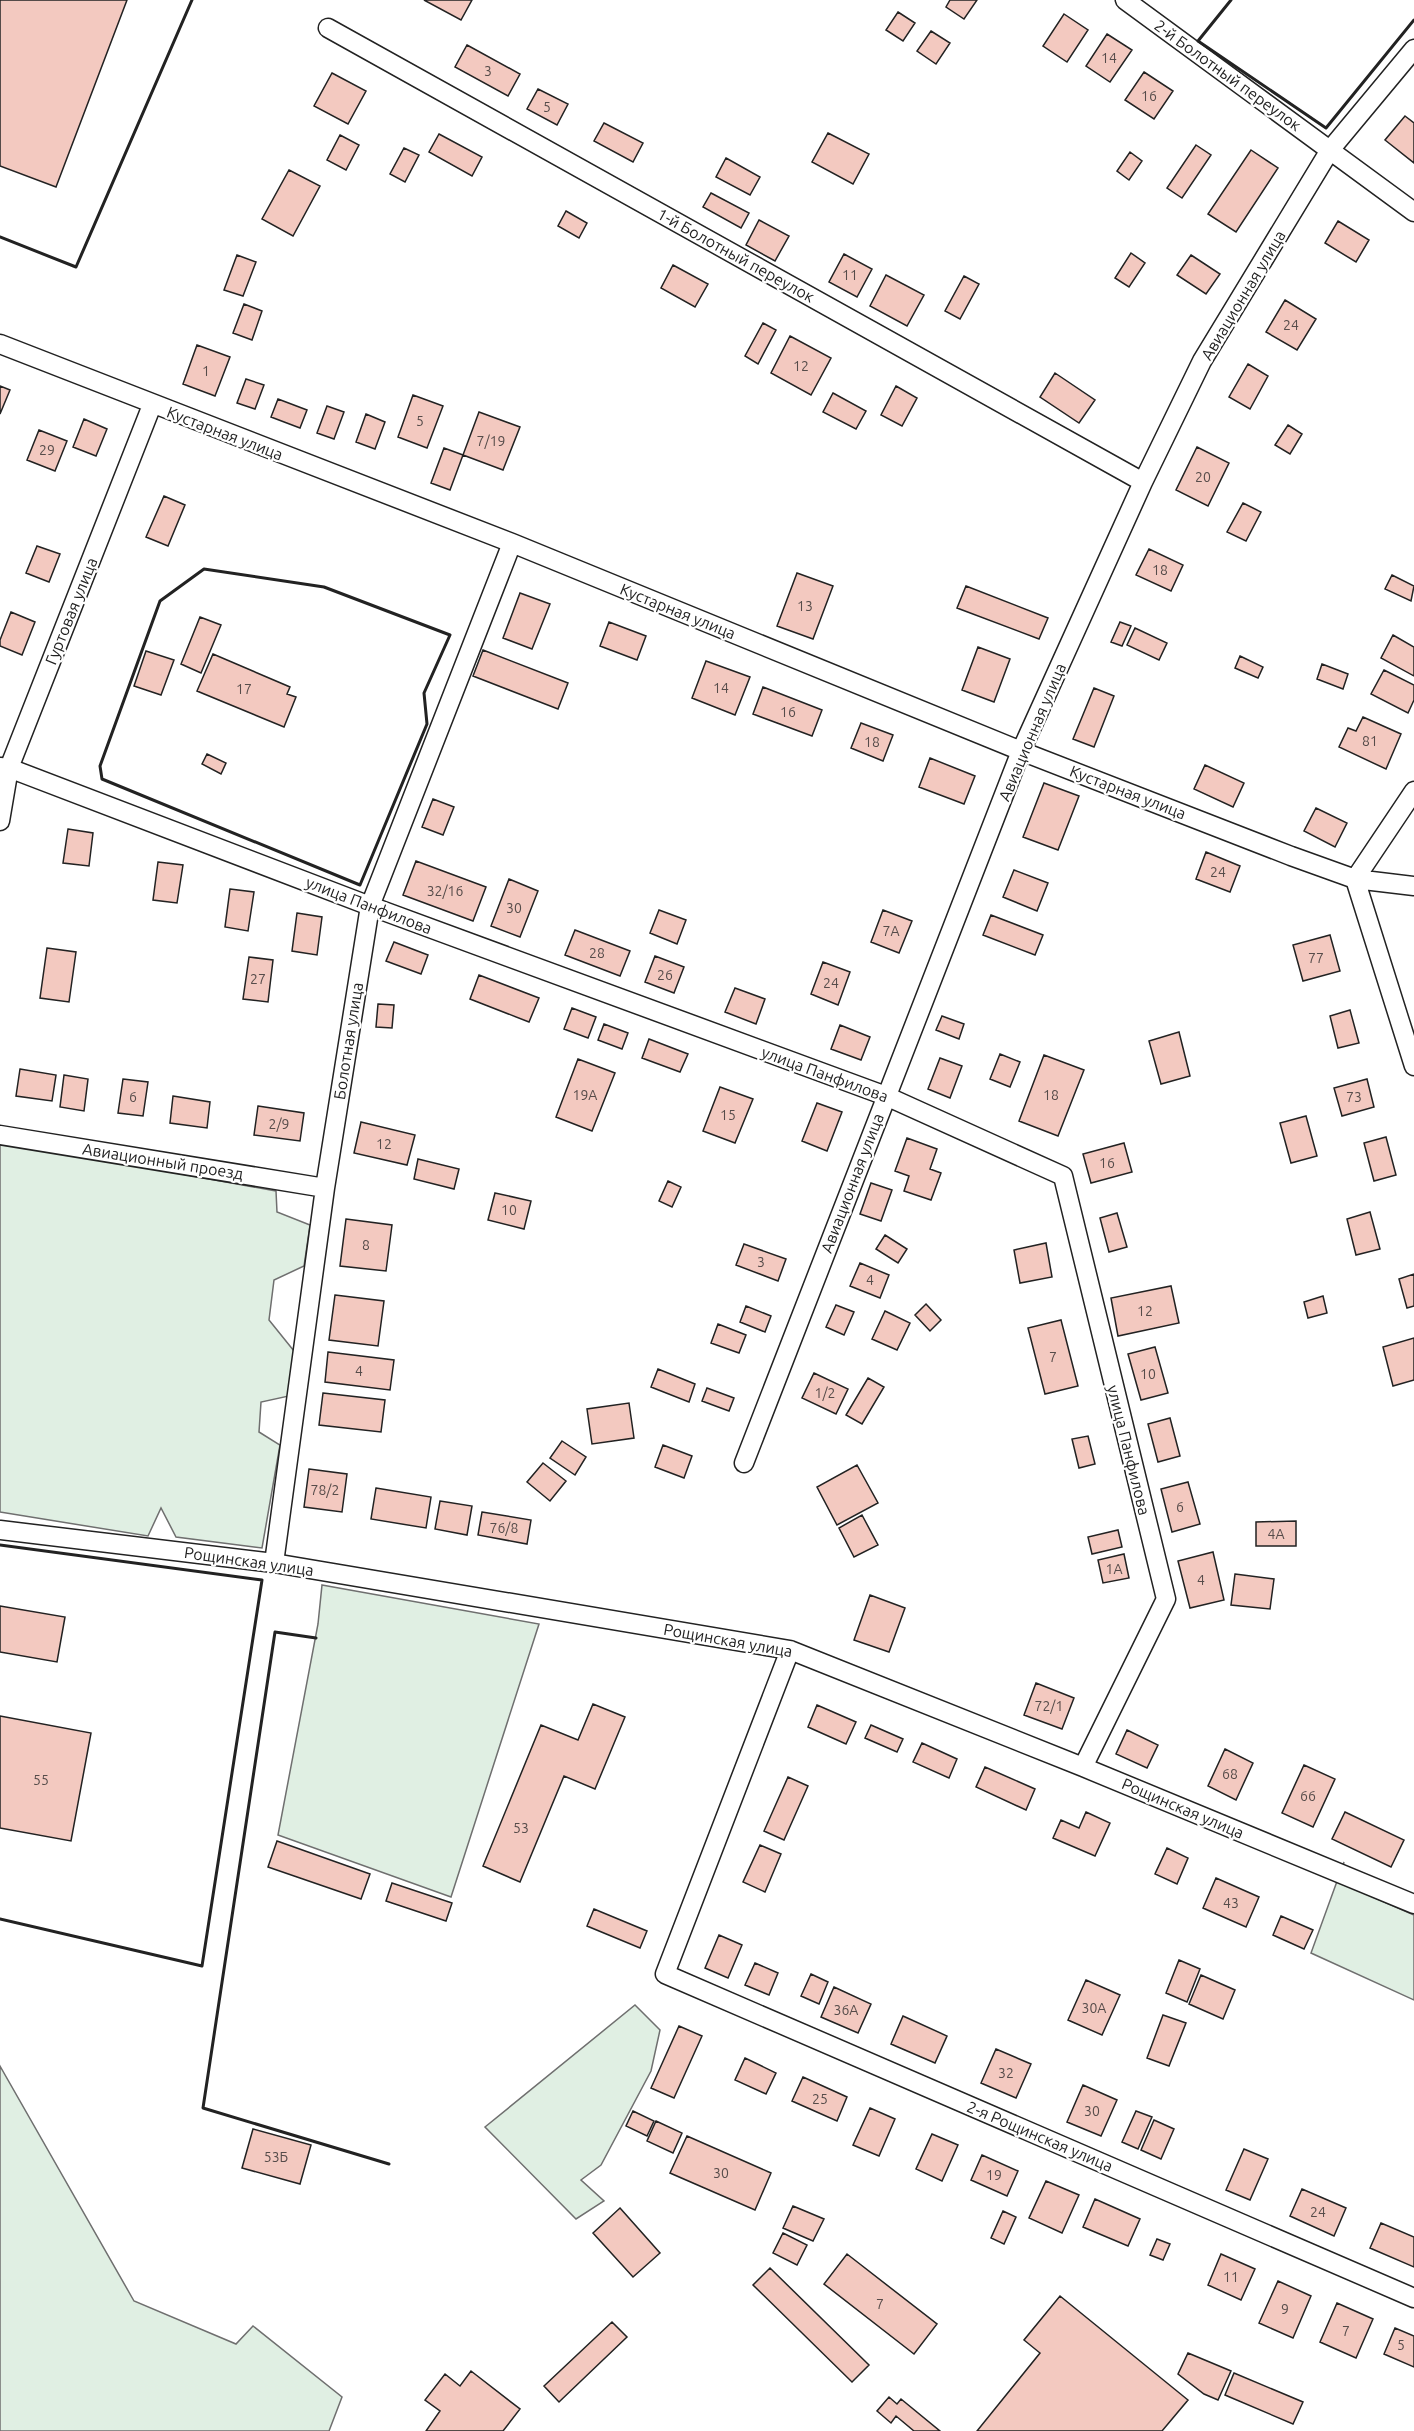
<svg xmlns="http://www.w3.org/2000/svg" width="1414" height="2431" viewBox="0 0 1414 2431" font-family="Ubuntu,sans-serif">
<rect width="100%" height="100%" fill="#fff"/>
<path fill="#e0efe3" stroke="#6f6f6f" stroke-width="1.5" d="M0,1141L276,1191L277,1212L310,1225L304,1266L274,1280L269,1320L294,1351L289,1396L261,1402L259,1432L280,1445L262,1548L176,1537L161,1508L148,1536L0,1512Z
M322,1585L539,1624L451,1897L278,1835L318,1624Z
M1344,1862L1339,1882L1414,1915V2000L1311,1953Z
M635,2005L660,2030L651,2071L601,2165L581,2180L604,2201L576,2219L485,2127Z
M0,2066L134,2301L236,2344L253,2326L342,2397L329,2431H0Z"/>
<path fill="#f3c9c0" stroke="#222" stroke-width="1.5" d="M0,0H127L56,187L0,166Z
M424,0H472L461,20Z
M950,0H977L964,19L946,7Z
M898,12L915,23L903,41L886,30Z
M1064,14L1088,30L1067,62L1043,46Z
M931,31L950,43L936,64L917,51Z
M1107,34L1132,50L1110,82L1086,66Z
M467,45L520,74L508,96L455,67Z
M1144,72L1173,91L1154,119L1125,100Z
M332,73L366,91L348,124L314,106Z
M538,89L568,104L557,125L527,109Z
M1405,116L1414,123V163L1385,140Z
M604,123L643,143L633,162L594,141Z
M828,133L869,154L853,184L812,162Z
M439,134L482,157L472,176L429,152Z
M340,135L359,145L346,170L327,160Z
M1196,145L1211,155L1182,198L1167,188Z
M404,148L419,155L405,182L390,174Z
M1251,150L1278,168L1236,232L1208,214Z
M1130,152L1142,161L1129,180L1117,171Z
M726,158L760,177L750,195L716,177Z
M289,170L320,186L293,236L262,219Z
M711,193L749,213L741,228L703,207Z
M566,211L587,223L579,238L558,226Z
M759,220L789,236L775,261L746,245Z
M1338,221L1369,240L1356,262L1325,243Z
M1131,253L1145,263L1129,287L1115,278Z
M844,254L872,269L857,297L829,282Z
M237,255L256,262L243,296L224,290Z
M1191,255L1220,274L1206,294L1177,275Z
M673,265L708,284L695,307L661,288Z
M886,275L924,295L907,326L870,306Z
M964,276L979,284L960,319L945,311Z
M1285,300L1316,319L1297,350L1266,332Z
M244,304L262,311L252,340L233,333Z
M763,323L776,330L758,364L745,356Z
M790,336L831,358L811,395L771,373Z
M197,345L230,357L215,396L183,384Z
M1248,364L1268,376L1250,409L1229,397Z
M1055,373L1095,400L1079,423L1040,397Z
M246,379L264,385L255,409L237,403Z
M0,386L10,390L0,414Z
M896,386L917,398L902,426L881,415Z
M833,393L866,411L856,429L823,412Z
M413,395L443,406L427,448L398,437Z
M278,399L307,410L300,428L271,417Z
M327,406L344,412L334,439L317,433Z
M479,412L520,427L503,470L463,455Z
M366,414L385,422L375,449L356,442Z
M84,419L107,429L96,456L73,447Z
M1288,425L1302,434L1290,454L1275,445Z
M39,430L67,441L55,471L27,460Z
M1197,447L1229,463L1208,506L1176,490Z
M444,448L463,455L450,490L431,483Z
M164,496L185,505L168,546L146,537Z
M1243,503L1261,512L1246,541L1227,532Z
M37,546L60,554L49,582L26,573Z
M1149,549L1183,565L1171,591L1136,575Z
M797,573L833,586L813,639L777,626Z
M1392,575L1414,586L1411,601L1385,589Z
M966,586L1048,618L1039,639L957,608Z
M520,593L550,604L532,649L503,638Z
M11,612L35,622L22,655L0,646V640Z
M200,617L221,625L201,673L181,664Z
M609,622L646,636L637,660L600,646Z
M1120,622L1131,626L1122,646L1111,642Z
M1135,628L1167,643L1159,660L1127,645Z
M1393,635L1414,647V676L1381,658Z
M978,647L1010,659L994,702L962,690Z
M483,650L568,683L558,709L473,676Z
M146,651L174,660L161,695L134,686Z
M213,654L290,687L287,694L296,697L284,727L197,691Z
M1240,656L1263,667L1258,678L1235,668Z
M706,661L750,677L735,715L692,698Z
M1322,664L1348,674L1343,689L1317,679Z
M1384,670L1414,685V700L1408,713L1371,694Z
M763,687L822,710L812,736L753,714Z
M1094,688L1114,696L1094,747L1073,739Z
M1363,717L1401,734L1386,769L1339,747L1348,728L1356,731Z
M861,723L893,735L883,761L851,748Z
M207,754L226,763L221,774L202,764Z
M930,758L975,776L964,804L919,787Z
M1205,765L1244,783L1233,807L1194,789Z
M1044,783L1079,796L1058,850L1023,837Z
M433,799L454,807L443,835L422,827Z
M1316,808L1347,823L1335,847L1304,831Z
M68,829L93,833L89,866L63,863Z
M1206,852L1240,866L1230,892L1196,879Z
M416,861L486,887L473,921L403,895Z
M158,862L183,865L177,903L153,900Z
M1014,870L1048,883L1037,911L1003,897Z
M509,879L538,891L520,937L491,926Z
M230,889L254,892L248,931L225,927Z
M659,910L686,920L677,944L650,933Z
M883,910L912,921L899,953L871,942Z
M297,913L322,917L317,955L292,951Z
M991,915L1043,935L1035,955L983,935Z
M575,930L630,951L620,976L565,955Z
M1330,935L1340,971L1303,981L1293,945Z
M394,942L428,955L421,974L386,961Z
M47,948L76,952L69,1002L40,998Z
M655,956L684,967L674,993L645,982Z
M249,957L273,960L268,1002L243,999Z
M823,962L850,972L838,1005L811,994Z
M479,975L539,998L529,1022L470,999Z
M735,988L765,999L756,1024L725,1012Z
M378,1004L394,1005L392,1028L376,1027Z
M572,1008L596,1017L588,1038L564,1029Z
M1350,1010L1359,1043L1338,1048L1330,1016Z
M942,1016L964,1024L959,1039L936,1030Z
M604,1024L628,1033L622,1049L598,1040Z
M840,1025L870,1037L861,1060L831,1049Z
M1179,1032L1190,1076L1161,1084L1149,1041Z
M649,1039L688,1054L680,1072L642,1058Z
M1000,1054L1020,1062L1010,1087L990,1079Z
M1044,1055L1084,1070L1058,1136L1019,1121Z
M940,1058L962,1066L950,1098L928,1089Z
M578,1059L615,1073L592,1131L556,1117Z
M20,1069L56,1075L52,1101L16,1096Z
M64,1075L88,1079L84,1111L60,1107Z
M123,1079L148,1082L143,1116L118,1113Z
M1367,1079L1374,1107L1342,1116L1334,1088Z
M720,1087L753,1099L735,1143L703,1131Z
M173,1096L210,1102L207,1128L170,1123Z
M817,1103L842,1112L827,1151L802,1141Z
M258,1106L304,1113L300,1141L254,1135Z
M1306,1116L1317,1156L1291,1163L1280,1123Z
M361,1122L415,1135L407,1165L354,1153Z
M1386,1137L1396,1175L1374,1181L1364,1143Z
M907,1138L937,1149L930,1169L941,1173L931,1200L904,1191L909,1176L895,1171Z
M1124,1143L1132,1172L1091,1183L1083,1154Z
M418,1159L459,1169L454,1189L414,1179Z
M668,1181L681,1187L672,1207L659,1201Z
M871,1183L892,1190L881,1221L860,1214Z
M495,1193L531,1201L524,1229L488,1220Z
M1370,1212L1380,1249L1356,1255L1347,1219Z
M1117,1213L1127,1247L1109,1252L1100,1218Z
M346,1219L392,1225L386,1271L340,1266Z
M885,1235L907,1249L898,1263L876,1249Z
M1046,1243L1052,1277L1020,1283L1014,1250Z
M744,1244L786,1259L778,1281L736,1265Z
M860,1263L889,1275L880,1298L850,1286Z
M1414,1274V1306L1407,1308L1399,1279Z
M1171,1286L1179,1323L1118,1336L1111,1298Z
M335,1295L384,1301L378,1346L329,1340Z
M1323,1296L1327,1313L1308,1318L1304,1302Z
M926,1304L941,1320L930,1331L915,1315Z
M836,1305L854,1312L844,1335L826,1327Z
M746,1306L771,1316L765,1332L740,1322Z
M885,1311L910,1323L897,1350L872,1339Z
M1061,1320L1078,1386L1045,1394L1028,1328Z
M718,1324L746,1335L739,1353L711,1343Z
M1414,1338V1380L1393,1386L1383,1347Z
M1155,1347L1168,1393L1141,1400L1128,1354Z
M328,1352L394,1360L390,1390L325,1382Z
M658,1369L695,1384L689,1402L651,1387Z
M814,1373L848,1389L836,1414L802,1398Z
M868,1378L884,1387L862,1424L846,1415Z
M707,1388L734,1398L729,1411L702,1401Z
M323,1393L385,1400L381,1432L319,1425Z
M629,1403L634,1438L592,1444L587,1409Z
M1170,1418L1180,1456L1158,1462L1148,1424Z
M1088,1436L1095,1464L1079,1468L1072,1439Z
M562,1441L586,1457L575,1475L550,1458Z
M663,1445L692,1456L684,1478L655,1467Z
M543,1463L566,1481L550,1501L527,1482Z
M857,1465L878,1503L837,1525L817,1487Z
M309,1469L347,1474L342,1512L304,1507Z
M1188,1482L1200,1524L1172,1532L1161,1489Z
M376,1488L431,1497L426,1528L371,1519Z
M440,1501L472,1506L467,1535L435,1529Z
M482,1512L531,1520L527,1544L478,1535Z
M862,1515L878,1545L854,1557L839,1528Z
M1296,1521V1546H1256V1522Z
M1118,1530L1122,1547L1092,1554L1088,1537Z
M1213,1552L1224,1600L1190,1608L1178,1561Z
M1124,1554L1129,1578L1103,1583L1098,1560Z
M1235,1574L1274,1579L1270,1609L1231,1605Z
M870,1595L905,1608L889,1652L854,1640Z
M0,1606L65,1617L57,1662L0,1652Z
M1036,1683L1074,1698L1062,1729L1024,1715Z
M593,1704L625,1717L595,1789L564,1776L520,1882L483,1866L541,1725L578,1740Z
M817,1705L856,1722L846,1744L808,1727Z
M0,1716L91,1733L71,1841L0,1828Z
M871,1725L903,1739L897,1752L865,1738Z
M1127,1730L1158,1745L1147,1768L1116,1754Z
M922,1743L957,1759L949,1778L913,1762Z
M1225,1749L1253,1763L1236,1800L1208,1786Z
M1304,1765L1335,1779L1313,1827L1282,1813Z
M985,1767L1035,1789L1026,1810L976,1787Z
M788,1777L808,1786L784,1840L764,1831Z
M1086,1812L1110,1823L1095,1856L1053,1838L1061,1820L1079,1828Z
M1345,1812L1404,1840L1391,1867L1332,1839Z
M277,1841L370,1874L361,1899L268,1867Z
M760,1845L781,1854L765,1892L743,1882Z
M1167,1848L1188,1858L1177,1884L1155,1874Z
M1216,1878L1259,1897L1246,1927L1203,1908Z
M392,1883L452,1903L446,1921L386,1901Z
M594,1909L647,1931L640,1948L587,1926Z
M1281,1916L1313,1930L1304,1949L1273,1935Z
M719,1935L742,1945L728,1978L705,1968Z
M1179,1960L1200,1969L1187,2002L1166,1993Z
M755,1963L778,1973L769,1995L745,1985Z
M811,1974L828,1982L819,2004L801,1996Z
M1201,1975L1235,1990L1223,2019L1189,2004Z
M1086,1980L1120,1995L1102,2035L1068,2020Z
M834,1987L871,2004L858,2033L821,2017Z
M1163,2015L1186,2023L1169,2066L1147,2058Z
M903,2016L947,2036L935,2063L891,2044Z
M679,2026L702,2036L674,2098L651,2088Z
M996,2049L1031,2064L1016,2098L981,2083Z
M745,2058L776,2073L766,2094L735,2080Z
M803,2077L847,2097L837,2121L792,2101Z
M1083,2085L1117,2100L1101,2136L1067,2122Z
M870,2108L895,2119L879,2156L853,2145Z
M633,2111L654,2121L647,2136L626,2126Z
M1136,2111L1152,2117L1138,2149L1122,2142Z
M1154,2120L1174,2129L1161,2159L1141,2150Z
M656,2121L682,2133L673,2153L647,2141Z
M253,2129L311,2145L300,2184L242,2168Z
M932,2134L958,2145L942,2181L916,2169Z
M687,2136L771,2173L755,2210L670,2173Z
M1244,2149L1268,2159L1250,2200L1226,2190Z
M982,2155L1018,2171L1007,2196L971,2180Z
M1046,2181L1079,2195L1062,2233L1029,2218Z
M1302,2189L1346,2208L1334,2236L1290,2216Z
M1095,2199L1140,2219L1128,2246L1083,2227Z
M793,2206L824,2219L813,2241L783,2228Z
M620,2208L660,2253L633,2277L593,2233Z
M1003,2211L1016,2217L1004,2244L991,2238Z
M1381,2223L1414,2237V2267L1370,2248Z
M783,2233L807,2245L797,2265L773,2253Z
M1157,2239L1170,2244L1163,2260L1150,2255Z
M847,2254L937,2324L914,2354L824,2284Z
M1221,2254L1255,2269L1241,2300L1208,2285Z
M770,2268L869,2365L852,2382L753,2285Z
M1278,2281L1311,2296L1293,2338L1259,2323Z
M1060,2296L1188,2400L1162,2431H977L1040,2353L1024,2340Z
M1337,2303L1373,2319L1356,2358L1320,2342Z
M612,2322L627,2337L559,2402L544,2386Z
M1395,2328L1414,2336V2367L1384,2354Z
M1188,2353L1231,2371L1218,2400L1204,2394L1178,2374Z
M471,2371L520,2409L503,2431H426L440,2411L425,2400L445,2374L460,2386Z
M1234,2373L1303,2402L1293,2424L1225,2395Z
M889,2397L897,2404L901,2399L940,2431H914L896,2416L891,2423L877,2411Z"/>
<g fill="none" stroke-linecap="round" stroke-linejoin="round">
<defs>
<path id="minor" d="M1125,0L1414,212
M328,28L1143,482
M0,344L512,543L1021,751L1291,856L1355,879L1414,886
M0,767L9,768L370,906L886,1096L1063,1176L1166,1599L1083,1767
M0,821L9,768L152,405
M1355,879L1414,1066
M1355,879L1414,791
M0,1135L325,1188
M744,1463L1021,751L1143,482L1202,361L1330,150L1414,49
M0,1530L274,1563L790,1650L1083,1767L1414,1904
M274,1563L325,1188L370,906L512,543
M790,1650L665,1974L1414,2298"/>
</defs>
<use href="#minor" stroke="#222" stroke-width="21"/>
<use href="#minor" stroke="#fff" stroke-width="18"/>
<path stroke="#222" stroke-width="3" d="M1231,0L1198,41L1326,128L1414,20
M0,237L76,267L192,0
M204,569L324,587L450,635L424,693L427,724L360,885L102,779L100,766L160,601Z
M0,1545L262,1580L202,1966L0,1919
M316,1638L275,1632L203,2108L389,2164"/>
</g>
<g text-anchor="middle" stroke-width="4.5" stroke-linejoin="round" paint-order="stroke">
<g font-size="14" fill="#564c4a">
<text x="1109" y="63">14</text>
<text x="488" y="76">3</text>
<text x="1149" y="101">16</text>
<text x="547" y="112">5</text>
<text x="850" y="280">11</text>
<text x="1291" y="330">24</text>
<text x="801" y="371">12</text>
<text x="206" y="376">1</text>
<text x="420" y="426">5</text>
<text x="491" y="446">7/19</text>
<text x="47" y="455">29</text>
<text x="1203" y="482">20</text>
<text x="1160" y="575">18</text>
<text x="805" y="611">13</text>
<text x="721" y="693">14</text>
<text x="244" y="694">17</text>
<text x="788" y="717">16</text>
<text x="1370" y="746">81</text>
<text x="872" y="747">18</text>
<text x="1218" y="877">24</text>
<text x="445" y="896">32/16</text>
<text x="514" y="913">30</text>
<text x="891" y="936">7А</text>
<text x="597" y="958">28</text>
<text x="1316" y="963">77</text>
<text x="665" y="980">26</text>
<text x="258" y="984">27</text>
<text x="831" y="988">24</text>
<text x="585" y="1100">19А</text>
<text x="1051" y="1100">18</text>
<text x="133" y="1102">6</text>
<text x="1354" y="1102">73</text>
<text x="728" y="1120">15</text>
<text x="279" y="1129">2/9</text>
<text x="384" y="1149">12</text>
<text x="1107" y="1168">16</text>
<text x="509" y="1215">10</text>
<text x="366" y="1250">8</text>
<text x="761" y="1267">3</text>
<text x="870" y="1285">4</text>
<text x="1145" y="1316">12</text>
<text x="1053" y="1362">7</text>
<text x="359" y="1376">4</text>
<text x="1148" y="1379">10</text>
<text x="825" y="1398">1/2</text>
<text x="325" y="1495">78/2</text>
<text x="1180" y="1512">6</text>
<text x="504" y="1533">76/8</text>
<text x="1276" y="1539">4А</text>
<text x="1114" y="1574">1А</text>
<text x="1201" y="1585">4</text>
<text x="1049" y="1711">72/1</text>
<text x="1230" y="1779">68</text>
<text x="41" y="1785">55</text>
<text x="1308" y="1801">66</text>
<text x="521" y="1833">53</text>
<text x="1231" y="1908">43</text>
<text x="1094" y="2013">30А</text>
<text x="846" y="2015">36А</text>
<text x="1006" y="2078">32</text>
<text x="820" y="2104">25</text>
<text x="1092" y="2116">30</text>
<text x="276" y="2162">53Б</text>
<text x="721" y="2178">30</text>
<text x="994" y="2180">19</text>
<text x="1318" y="2217">24</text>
<text x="1231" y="2282">11</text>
<text x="880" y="2309">7</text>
<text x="1285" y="2314">9</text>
<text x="1346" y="2336">7</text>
<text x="1401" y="2350">5</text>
</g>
<g font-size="16" fill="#222" stroke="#fff">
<text transform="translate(1228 75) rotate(36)" y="6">2-й Болотный переулок</text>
<text transform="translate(736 255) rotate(29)" y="6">1-й Болотный переулок</text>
<text transform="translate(1243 295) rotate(-59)" y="6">Авиационная улица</text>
<text transform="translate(225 433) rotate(21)" y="6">Кустарная улица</text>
<text transform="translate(71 611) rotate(-68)" y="6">Гуртовая улица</text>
<text transform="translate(678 611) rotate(22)" y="6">Кустарная улица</text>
<text transform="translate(1032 732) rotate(-67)" y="6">Авиационная улица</text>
<text transform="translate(1128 792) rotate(21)" y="6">Кустарная улица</text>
<text transform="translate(369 905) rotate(21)" y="6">улица Панфилова</text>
<text transform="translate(348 1041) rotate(-81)" y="6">Болотная улица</text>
<text transform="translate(825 1074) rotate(20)" y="6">улица Панфилова</text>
<text transform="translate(163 1161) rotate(9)" y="6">Авиационный проезд</text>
<text transform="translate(852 1183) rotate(-69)" y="6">Авиационная улица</text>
<text transform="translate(1129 1450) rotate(76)" y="6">улица Панфилова</text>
<text transform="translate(249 1561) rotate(8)" y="6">Рощинская улица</text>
<text transform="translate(728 1640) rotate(10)" y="6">Рощинская улица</text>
<text transform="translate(1183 1808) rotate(23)" y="6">Рощинская улица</text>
<text transform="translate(1040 2136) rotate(23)" y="6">2-я Рощинская улица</text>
</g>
</g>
</svg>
